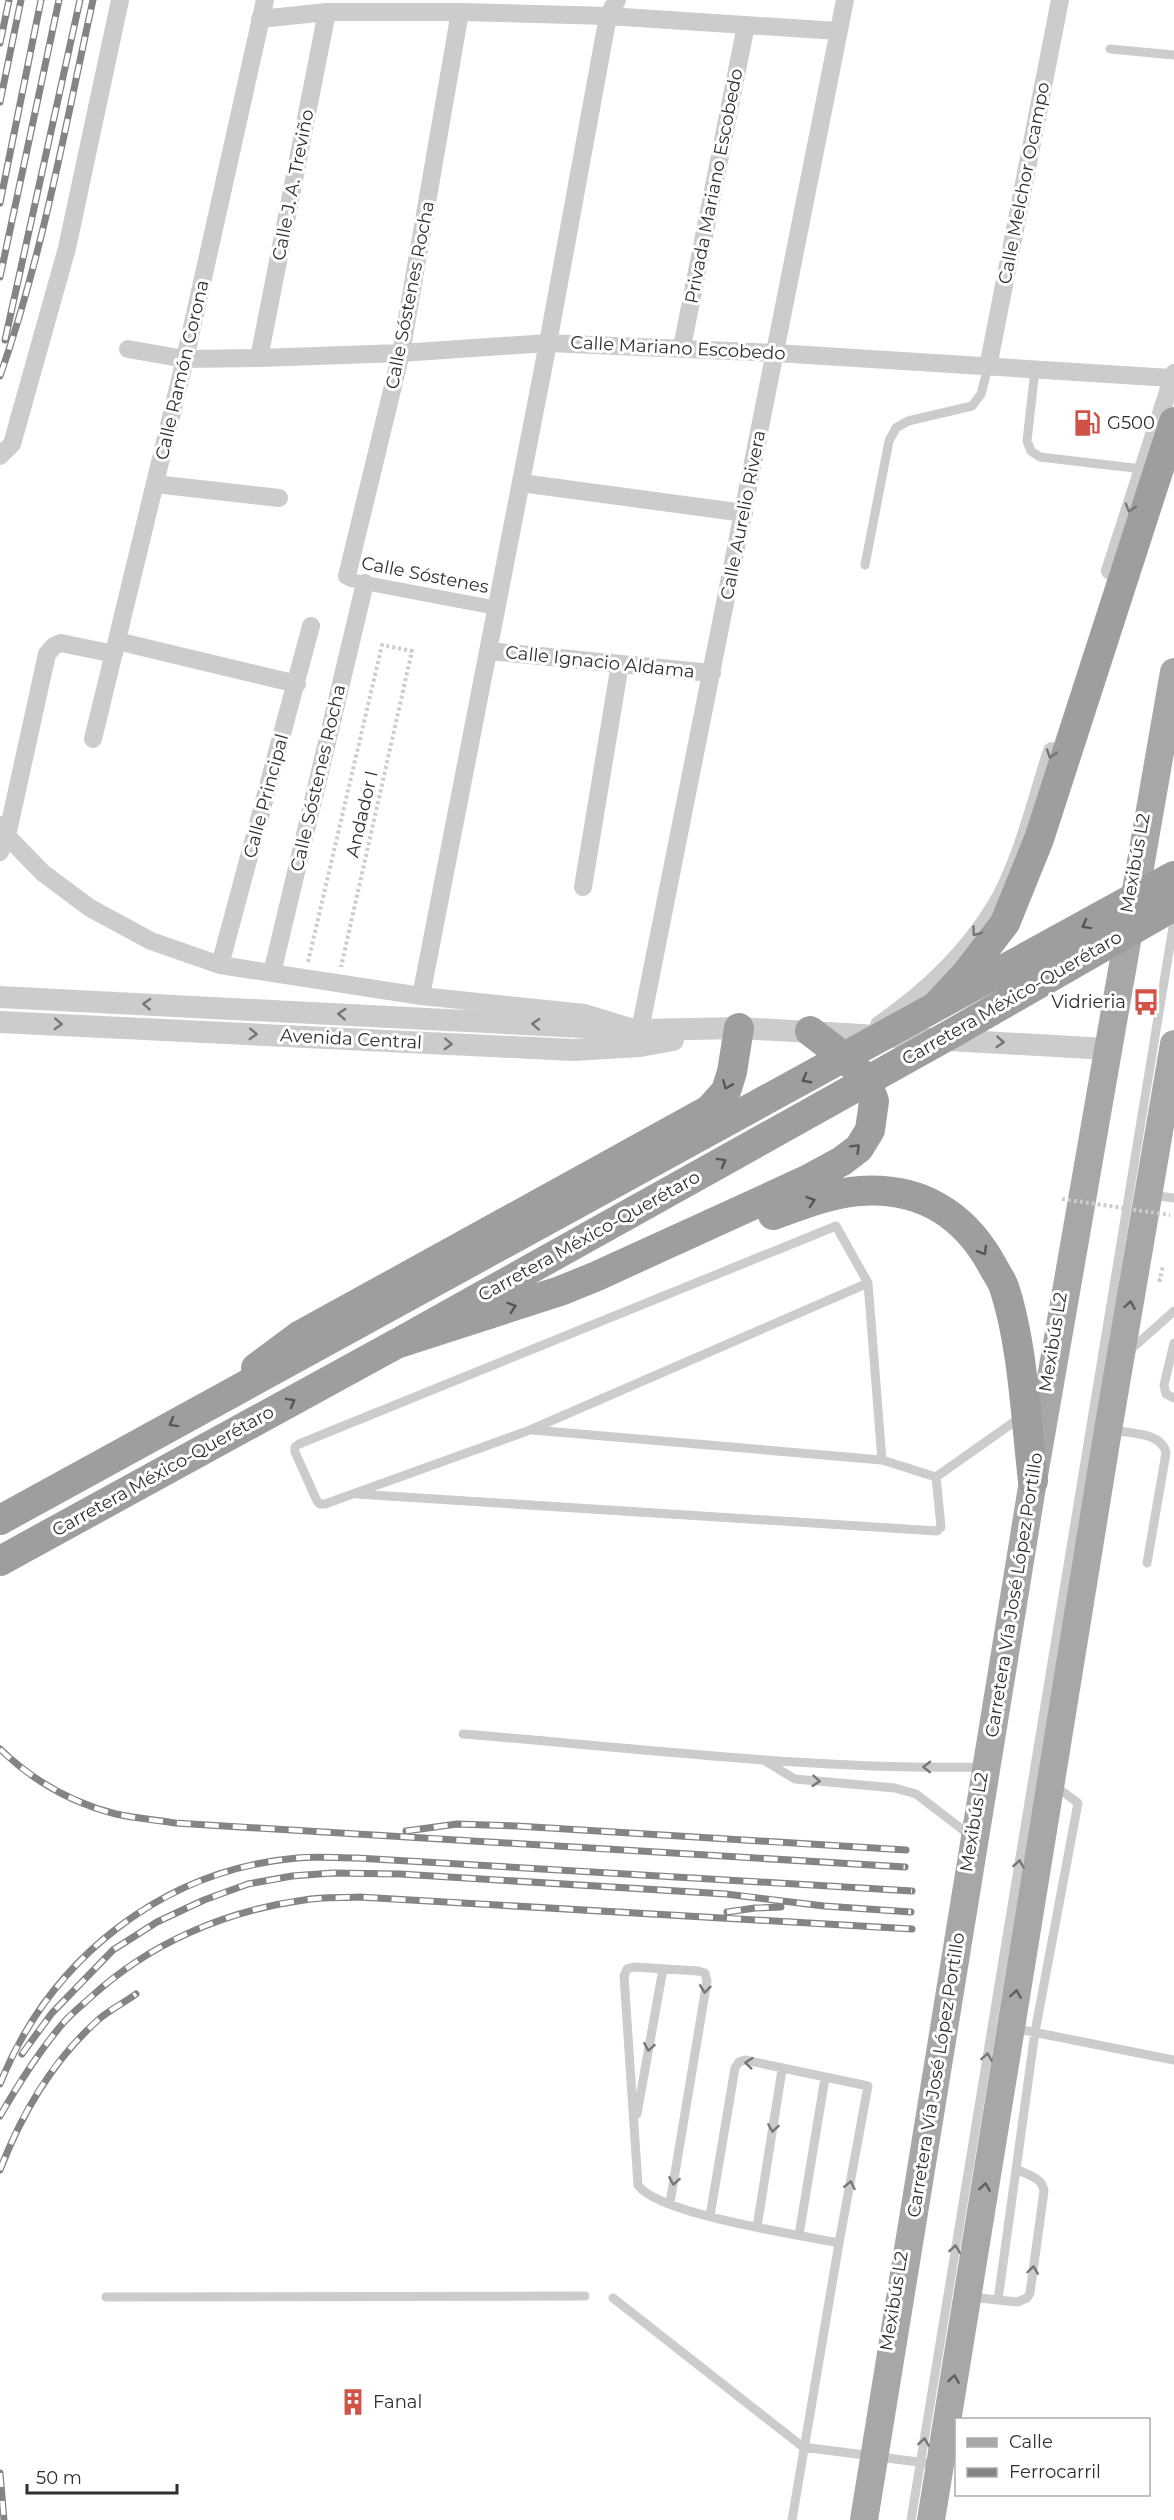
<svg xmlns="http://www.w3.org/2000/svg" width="1174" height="2520" viewBox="0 0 1174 2520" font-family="Montserrat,sans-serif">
<rect width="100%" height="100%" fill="#fff"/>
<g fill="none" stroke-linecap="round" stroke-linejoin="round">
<path stroke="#ccc" stroke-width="4" stroke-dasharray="3 3" stroke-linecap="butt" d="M308,962L382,645L412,651L341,967
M1158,1279L1160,1280L1163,1266"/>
<path stroke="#ccc" stroke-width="9" d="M1110,49L1174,55
M1035,370L1027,441L1031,451L1040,457L1142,469
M865,565L889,441L896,428L908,421L972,406L981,394L988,367
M1151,1195L1174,1198
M868,1283L530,1430L325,1504H320L317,1501L295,1452V1447L299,1444L836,1226L868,1283L882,1460L936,1477L1021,1417
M1174,1343L1164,1385L1166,1394L1174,1398
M1126,1351L1136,1345L1174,1311
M533,1430L882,1460
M1111,1430C1128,1433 1162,1432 1166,1453L1147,1563
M357,1494L937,1531L941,1527L936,1477
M463,1734C636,1748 810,1770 983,1767
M765,1761L795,1779L895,1788L916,1794L971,1836
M1013,2028L1174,2060
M637,2114L663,1969
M670,2203L707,1981L705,1973L698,1971L634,1967L627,1969L624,1976L638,2185C657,2214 800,2235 839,2243
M710,2216L735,2068L739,2062L745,2060L868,2086L839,2243L792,2520
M757,2227L782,2070
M799,2235L825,2078
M106,2297L585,2296
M970,2297L998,2300L1035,2032L1078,1803L1054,1785
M613,2298L803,2447L926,2463
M998,2300L1017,2302L1027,2298L1030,2293L1044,2191C1042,2177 1027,2175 1016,2169
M911,2520L1174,921"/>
<path stroke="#ccc" stroke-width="14" d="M347,576L351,580L365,583L497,608"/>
<path stroke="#ccc" stroke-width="18" d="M260,19L327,12H460L608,16L838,31
M682,347L746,25
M128,349L185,359L259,358L401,353L548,343L776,353L1171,378
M259,358L327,12
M988,367L1060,0
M0,456L12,444L67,248L120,0
M521,483L744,513
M155,484L279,498
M1110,571L1174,373
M347,576L401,353L460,12
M117,641L297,684
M489,651L712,673
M93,739L185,359L265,0
M0,825L7,836L43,873L90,908L151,941L220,965L421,996L585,1013L640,1030L845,0
M0,852L7,836L47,654L54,646L61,643L114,654
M583,887L620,664
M220,965L311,626
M272,973L365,583
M421,996L548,343L608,16L617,0
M879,1025C925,993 966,955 995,907C1021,864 1036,800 1052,751"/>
<path stroke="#ccc" stroke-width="22" d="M0,997L640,1030L739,1028L1107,1049
M0,1022L573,1050L640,1046L673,1040"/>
<path stroke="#a7a7a7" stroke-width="28" d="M864,2520L1033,1481L1174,672
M931,2520L1108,1430L1174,1044"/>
<path stroke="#9e9e9e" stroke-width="30" d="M939,1003L966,974L1005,923L1039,839L1174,422
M773,1215C801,1205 830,1193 860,1191C919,1187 963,1213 991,1263C995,1271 1001,1279 1004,1287C1023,1344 1026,1421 1033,1481
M256,1368L299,1336L709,1110L726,1091L732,1072L739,1028
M0,1561L396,1344L560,1291L597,1276L807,1180L842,1161L859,1148L870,1130L874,1101L866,1080L849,1061L810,1031"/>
<defs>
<path id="rail" d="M0,43L9,0
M0,102L21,0
M0,203L41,0
M0,277L59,0
M5,340L80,0
M0,376C43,254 65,127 93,0
M0,1749C32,1780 72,1803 116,1814C135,1818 155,1820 175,1823L905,1867
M406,1831L457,1824L517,1826L906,1850
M727,1912L755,1908L781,1907
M22,2054L52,2013L113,1950L157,1922L204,1900L248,1884L292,1876L333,1873L400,1874L726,1894L824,1906L911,1912
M0,2084C50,1959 162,1870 297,1858C316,1856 337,1858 357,1858L912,1891
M0,2116C19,2083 39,2051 64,2022C72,2013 82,2005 91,1997C150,1943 225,1911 304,1900C322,1897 341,1898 359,1897L912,1929
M0,2170C22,2113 52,2061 98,2020C109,2010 124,2003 136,1994
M0,2473L4,2520"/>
</defs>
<use href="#rail" stroke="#848484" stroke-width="7"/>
<use href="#rail" stroke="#fff" stroke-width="4.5" stroke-dasharray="14" stroke-linecap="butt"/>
<path stroke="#ccc" stroke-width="4" stroke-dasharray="3 3" stroke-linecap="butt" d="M1062,1199L1170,1215"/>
<path stroke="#9e9e9e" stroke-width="30" d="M396,1344L951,1034L1174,906
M0,1520C390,1303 784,1093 1174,876"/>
</g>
<defs><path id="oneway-chevron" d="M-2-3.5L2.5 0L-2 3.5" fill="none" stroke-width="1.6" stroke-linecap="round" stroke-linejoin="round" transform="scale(1.5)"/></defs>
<g stroke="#767676">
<use href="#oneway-chevron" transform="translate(1130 508) rotate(107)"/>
<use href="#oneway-chevron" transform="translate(1051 754) rotate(109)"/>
<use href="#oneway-chevron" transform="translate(976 932) rotate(126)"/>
<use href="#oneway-chevron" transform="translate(147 1004) rotate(-177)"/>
<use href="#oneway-chevron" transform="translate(342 1014) rotate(-177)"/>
<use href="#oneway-chevron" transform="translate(58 1024) rotate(3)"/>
<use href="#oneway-chevron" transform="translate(536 1024) rotate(-177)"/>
<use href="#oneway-chevron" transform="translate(253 1034) rotate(3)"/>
<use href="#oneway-chevron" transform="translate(1000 1042) rotate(4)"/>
<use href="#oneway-chevron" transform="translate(448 1044) rotate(3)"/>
<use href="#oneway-chevron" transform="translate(927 1767) rotate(-179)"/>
<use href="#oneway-chevron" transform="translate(816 1781) rotate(5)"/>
<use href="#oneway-chevron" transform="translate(1019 1864) rotate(-81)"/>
<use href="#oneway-chevron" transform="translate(705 1989) rotate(97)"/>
<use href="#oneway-chevron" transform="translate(649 2047) rotate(100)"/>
<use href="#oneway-chevron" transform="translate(987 2057) rotate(-81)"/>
<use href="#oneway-chevron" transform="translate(749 2063) rotate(-174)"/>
<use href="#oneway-chevron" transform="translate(773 2128) rotate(99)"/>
<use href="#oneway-chevron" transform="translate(674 2181) rotate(100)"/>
<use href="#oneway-chevron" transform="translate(850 2185) rotate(-79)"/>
<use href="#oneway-chevron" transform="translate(955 2249) rotate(-81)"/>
<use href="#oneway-chevron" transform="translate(1033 2270) rotate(-82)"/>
<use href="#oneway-chevron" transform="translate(924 2442) rotate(-81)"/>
</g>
<g stroke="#565656">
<use href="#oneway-chevron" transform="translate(1086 925) rotate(151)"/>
<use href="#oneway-chevron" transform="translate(806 1079) rotate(152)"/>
<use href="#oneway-chevron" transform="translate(727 1085) rotate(112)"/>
<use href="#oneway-chevron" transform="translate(856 1148) rotate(-45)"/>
<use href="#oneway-chevron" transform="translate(722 1162) rotate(-29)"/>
<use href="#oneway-chevron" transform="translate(811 1201) rotate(-19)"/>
<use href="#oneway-chevron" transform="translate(983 1251) rotate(59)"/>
<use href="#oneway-chevron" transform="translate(512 1307) rotate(-18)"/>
<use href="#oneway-chevron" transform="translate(291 1402) rotate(-29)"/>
<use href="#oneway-chevron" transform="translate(173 1423) rotate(151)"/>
</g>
<g stroke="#5f5f5f">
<use href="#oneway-chevron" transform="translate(1130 1305) rotate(-80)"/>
<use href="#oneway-chevron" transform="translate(1016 1994) rotate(-81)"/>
<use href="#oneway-chevron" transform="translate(985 2187) rotate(-81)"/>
<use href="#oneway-chevron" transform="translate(954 2379) rotate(-81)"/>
</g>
<defs>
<symbol id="fuel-bare" viewBox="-9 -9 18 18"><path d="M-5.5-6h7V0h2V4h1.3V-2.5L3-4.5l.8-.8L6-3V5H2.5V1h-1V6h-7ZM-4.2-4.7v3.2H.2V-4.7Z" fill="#d15347" stroke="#fff" stroke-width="2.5" paint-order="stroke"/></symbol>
<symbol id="bus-bare" viewBox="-9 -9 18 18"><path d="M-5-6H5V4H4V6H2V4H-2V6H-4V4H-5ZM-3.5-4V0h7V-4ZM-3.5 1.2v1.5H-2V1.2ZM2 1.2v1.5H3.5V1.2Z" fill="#d15347" stroke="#fff" stroke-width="2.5" paint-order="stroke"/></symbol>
<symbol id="building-bare" viewBox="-9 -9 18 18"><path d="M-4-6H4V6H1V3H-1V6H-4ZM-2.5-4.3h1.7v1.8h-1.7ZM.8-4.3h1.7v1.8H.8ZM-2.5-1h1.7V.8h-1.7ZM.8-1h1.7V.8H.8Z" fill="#d15347" stroke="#fff" stroke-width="2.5" paint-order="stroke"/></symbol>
</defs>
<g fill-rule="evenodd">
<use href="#fuel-bare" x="1068" y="404" width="38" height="38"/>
<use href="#bus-bare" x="1127" y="983" width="38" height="38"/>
<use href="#building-bare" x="334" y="2383" width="38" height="38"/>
</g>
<g text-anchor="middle" stroke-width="6" stroke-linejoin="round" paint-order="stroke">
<g font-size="18" fill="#2f2f2f" stroke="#fff">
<text transform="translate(1024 183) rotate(-79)" y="6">Calle Melchor Ocampo</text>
<text transform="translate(293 185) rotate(-79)" y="6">Calle J. A. Treviño</text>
<text transform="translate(714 186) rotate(-79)" y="6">Privada Mariano Escobedo</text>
<text transform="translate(410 295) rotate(-79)" y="6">Calle Sóstenes Rocha</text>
<text transform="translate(678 348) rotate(3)" y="6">Calle Mariano Escobedo</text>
<text transform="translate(182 370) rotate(-77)" y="6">Calle Ramón Corona</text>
<text transform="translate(743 515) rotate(-79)" y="6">Calle Aurelio Rivera</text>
<text transform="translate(425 575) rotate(11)" y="6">Calle Sóstenes</text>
<text transform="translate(600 662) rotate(6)" y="6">Calle Ignacio Aldama</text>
<text transform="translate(318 778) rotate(-77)" y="6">Calle Sóstenes Rocha</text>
<text transform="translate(266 796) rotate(-75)" y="6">Calle Principal</text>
<text transform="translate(362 814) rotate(-77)" y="6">Andador I</text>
<text transform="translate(1135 863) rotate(-80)" y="6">Mexibús L2</text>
<text transform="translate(1012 998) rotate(-30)" y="6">Carretera México-Querétaro</text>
<text transform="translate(351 1039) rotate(3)" y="6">Avenida Central</text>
<text transform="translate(589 1236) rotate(-29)" y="6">Carretera México-Querétaro</text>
<text transform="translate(1053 1342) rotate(-81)" y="6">Mexibús L2</text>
<text transform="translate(163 1471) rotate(-29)" y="6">Carretera México-Querétaro</text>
<text transform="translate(1014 1595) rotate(-81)" y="6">Carretera Vía José López Portillo</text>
<text transform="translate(974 1822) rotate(-81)" y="6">Mexibús L2</text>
<text transform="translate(936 2075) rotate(-81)" y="6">Carretera Vía José López Portillo</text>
<text transform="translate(894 2301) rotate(-81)" y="6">Mexibús L2</text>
</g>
<g font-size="18" fill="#2f2f2f" stroke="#fff" text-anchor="start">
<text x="1107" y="429">G500</text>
<text x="1126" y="1008" text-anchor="end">Vidrieria</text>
<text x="373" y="2408">Fanal</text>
</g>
</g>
<rect x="955" y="2418" width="195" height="78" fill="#ffffff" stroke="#acacac" stroke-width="1.5"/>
<rect x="967" y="2438" width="30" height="9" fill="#a7a7a7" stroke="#acacac" stroke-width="1.5"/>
<text x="1009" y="2448" font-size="18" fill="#2f2f2f">Calle</text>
<rect x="967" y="2468" width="30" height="9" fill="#848484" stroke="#acacac" stroke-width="1.5"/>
<text x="1009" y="2478" font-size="18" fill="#2f2f2f">Ferrocarril</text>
<path d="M27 2484v9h150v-9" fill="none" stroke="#2f2f2f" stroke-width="3"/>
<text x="36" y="2484" font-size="18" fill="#2f2f2f" stroke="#ffffff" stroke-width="4.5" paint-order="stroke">50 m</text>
</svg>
